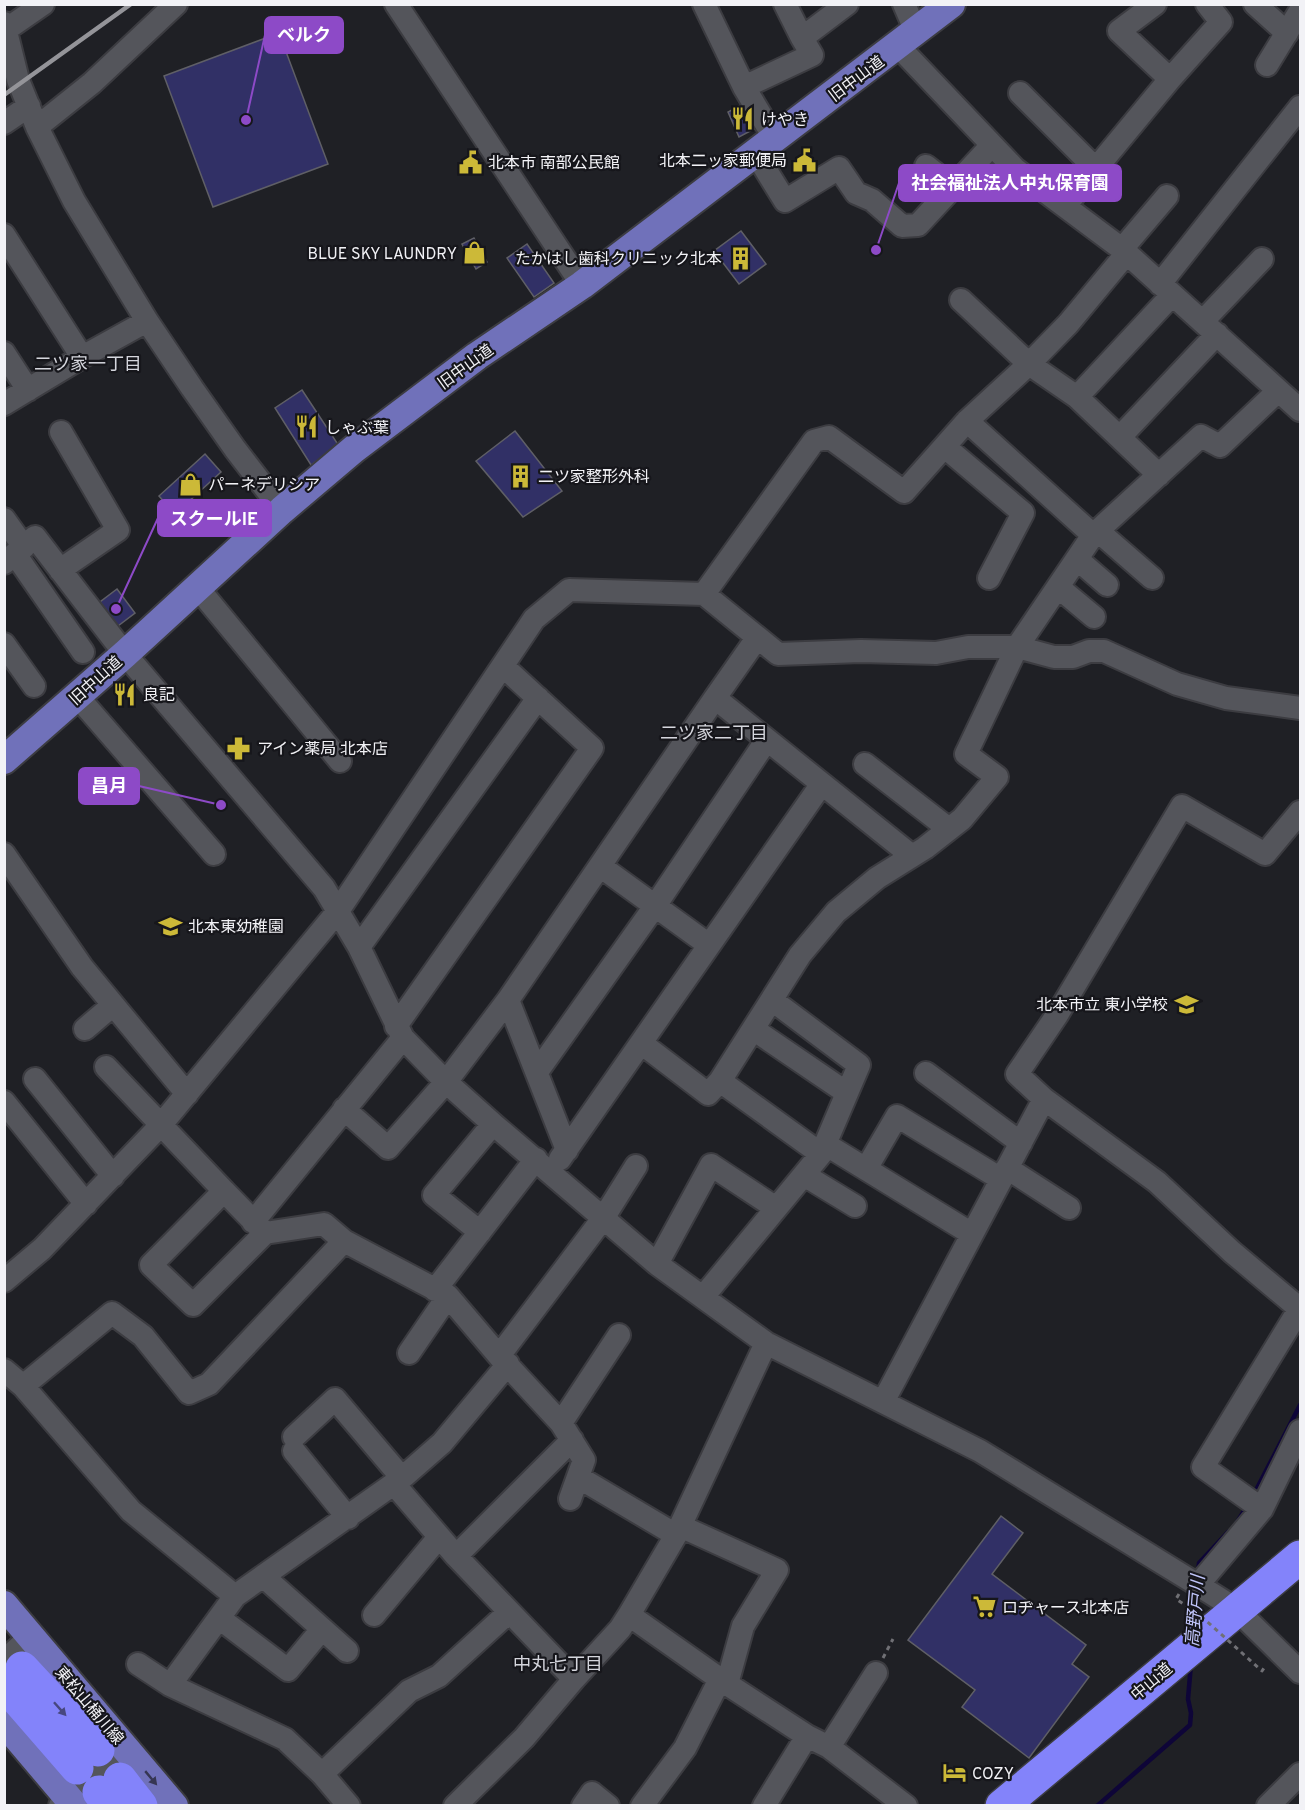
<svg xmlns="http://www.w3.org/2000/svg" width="1305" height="1810" viewBox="0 0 1305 1810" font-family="Overpass,'Noto Sans JP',sans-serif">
<rect width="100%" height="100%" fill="#1f2025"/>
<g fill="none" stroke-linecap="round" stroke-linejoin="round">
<path stroke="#0e0538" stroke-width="4.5" d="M1253,1496L1300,1405
M1236,1524L1247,1506
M1198,1572L1199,1563L1228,1532
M1194,1629L1197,1593
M1097,1806L1190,1725L1191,1713L1188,1699L1191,1664"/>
</g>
<path fill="#313066" stroke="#5f5f66" stroke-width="1.5" d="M279,33L328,164L213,207L164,76Z
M746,102L758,127L739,137L728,112Z
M741,231L766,264L739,284L714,251Z
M474,238L487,262L476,269L462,244Z
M527,244L554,283L534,297L507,258Z
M302,390L339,446L311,465L275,408Z
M515,431L562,491L523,517L476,461Z
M205,454L221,472L175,514L159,496Z
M117,589L135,613L114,629L96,605Z
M1001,1516L1023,1533L992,1574L1086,1645L1072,1664L1089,1677L1029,1758L962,1707L975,1690L908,1640Z"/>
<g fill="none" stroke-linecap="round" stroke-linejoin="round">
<defs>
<path id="minor" d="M396,4L582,285
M704,4L744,87L775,139
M785,4L802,38L847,4
M904,4L916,32
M1155,4L1119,31L1170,79
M1255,4L1287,33
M4,23L18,80L37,127L74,201L147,321L192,388L235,449L282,510
M7,29L43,4
M898,46L1015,169L1122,249L1300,410
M1267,65L1300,11
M744,87L812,55L802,38
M1020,93L1096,169
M4,123L29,106
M37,127L92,83L176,4
M756,154L785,201L839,168L856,193L872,200L902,226L918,225L992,145
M926,166L953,187
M1065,206L1170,79L1221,22L1207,4
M4,235L82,357
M1122,249L1167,196
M1160,284L1300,107
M961,300L1029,364L1077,397L1159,475
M1203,321L1262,259
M4,353L28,390
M1077,397L1172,295
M4,404L82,357L147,321
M967,421L1093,535
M1120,437L1217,334
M945,447L1023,513L989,578
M4,519L24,547
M1098,531L1152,578
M15,554L83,652
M1077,559L1107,585
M4,563L35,537L125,654L324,888L359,947L403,1038L446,1082L493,1124L657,1264L766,1343L980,1451L1198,1585L1236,1609L1300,1672
M60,570L118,530L61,432
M197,587L340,761
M1058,587L1094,617
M704,594L814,441L829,437L904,492L967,421L1029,364L1068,324L1127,253
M4,644L34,686
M77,696L214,854
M715,698L757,638
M865,764L949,829
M1300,812L1265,854L1182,806L1057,1015L1017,1074L1044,1099L1157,1182L1232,1252L1300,1309
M4,854L82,967L187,1094
M600,866L709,945
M359,947L538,698
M396,1026L592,748L504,667
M85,1029L113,1005
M753,1029L847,1093
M641,1043L708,1094L720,1081L800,955L836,912L877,878L925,848L962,819L997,777L966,754L1017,647L1093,535L1201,436L1220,446L1278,391
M106,1067L224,1191
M537,1072L655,906L766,741
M926,1073L1021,1143
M35,1079L113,1176
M720,1081L821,1154
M4,1102L86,1204
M344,1109L388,1148L446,1082L508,1000
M825,1144L972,1234
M567,1150L508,1000L715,698L912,856
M560,1159L821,785
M1007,1168L1069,1208
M866,1169L897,1116L1001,1179
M804,1175L855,1206
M253,1222L403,1038
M480,1232L434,1195L493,1124
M265,1233L224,1191L151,1265L193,1305L265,1233L324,1224L344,1241L448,1296L499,1356L561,1423L584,1460L570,1499
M657,1264L711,1165L776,1208
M4,1281L42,1249L160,1126L338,911L534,619L569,590L704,594L778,654L861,651L936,653L968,647H1017L1054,657H1073L1089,651H1104L1177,684L1226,698L1300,708
M435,1290L536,1159
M703,1297L821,1154L859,1065L772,1000
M409,1353L448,1296
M499,1356L604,1217L636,1166
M4,1370L23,1386L131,1511L235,1596L402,1478L442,1443L508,1364
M23,1386L112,1313L143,1336L189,1393L209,1384L344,1241
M883,1402L1044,1099
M561,1423L619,1335
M294,1437L335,1399L402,1478
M294,1451L348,1518
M578,1477L676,1535
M394,1484L456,1556L574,1679
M1262,1509L1203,1467L1300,1308
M680,1526L777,1570L743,1626L727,1684
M456,1556L572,1440
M264,1577L347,1651
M1198,1585L1262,1509L1300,1431
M235,1596L170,1685L285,1739L322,1774L349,1806
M374,1615L439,1537
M629,1615L727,1684L807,1736L829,1747L906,1806
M219,1618L288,1670L322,1629
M4,1661L31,1636
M138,1664L170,1685
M829,1747L876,1673
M322,1774L409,1691L439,1676L509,1612
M60,1806L127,1749
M455,1806L524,1738L574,1679L620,1629L629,1615L676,1535L766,1343
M583,1806L592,1793L608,1806
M642,1806L685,1748L720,1679
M764,1806L807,1736
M1268,1806L1300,1774"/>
<path id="major" d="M4,760L125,654L282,510L354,449L477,356L582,285L951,4
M4,1605L174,1806
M4,1722L75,1806"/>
<path id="highway" d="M22,1668L98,1750
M4,1684L77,1768
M120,1779L141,1806
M99,1792L110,1806
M1002,1806L1300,1557"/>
</defs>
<use href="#minor" stroke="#3c3c41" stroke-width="26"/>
<use href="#major" stroke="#3c3c41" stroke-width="32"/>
<use href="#highway" stroke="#3c3c41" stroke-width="36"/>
<path stroke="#707075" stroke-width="3" stroke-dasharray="4.5 4.5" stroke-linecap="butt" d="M1179,1594L1176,1599L1196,1612
M1241,1652L1262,1671L1266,1665
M883,1658L893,1639"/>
<use href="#minor" stroke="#54555b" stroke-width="22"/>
<use href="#major" stroke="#7071ba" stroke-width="28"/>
<use href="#highway" stroke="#8383fa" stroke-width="33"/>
<path stroke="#949499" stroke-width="4.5" d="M4,95L131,4"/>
<path stroke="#707075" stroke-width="3" stroke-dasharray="4.5 4.5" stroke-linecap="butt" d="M1201,1616L1241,1652"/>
</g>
<defs><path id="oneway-solid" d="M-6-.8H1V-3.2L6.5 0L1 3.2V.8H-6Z" transform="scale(1.5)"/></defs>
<use fill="#47477f" href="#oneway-solid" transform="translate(60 1709) rotate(48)"/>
<use fill="#363653" href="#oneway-solid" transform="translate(151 1778) rotate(50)"/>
<defs>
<symbol id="restaurant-bare" viewBox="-9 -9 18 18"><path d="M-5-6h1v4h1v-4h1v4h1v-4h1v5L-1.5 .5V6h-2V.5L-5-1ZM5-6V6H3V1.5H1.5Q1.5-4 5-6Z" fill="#ccb938" stroke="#16161b" stroke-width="2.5" paint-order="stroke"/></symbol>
<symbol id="civic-bare" viewBox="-9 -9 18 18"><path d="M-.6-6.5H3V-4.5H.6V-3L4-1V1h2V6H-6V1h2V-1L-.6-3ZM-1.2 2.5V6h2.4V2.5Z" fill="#ccb938" stroke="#16161b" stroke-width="2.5" paint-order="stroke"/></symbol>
<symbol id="shop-bare" viewBox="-9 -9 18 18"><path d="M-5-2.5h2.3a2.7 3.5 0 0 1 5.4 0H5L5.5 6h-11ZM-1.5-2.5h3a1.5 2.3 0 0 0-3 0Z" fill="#ccb938" stroke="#16161b" stroke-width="2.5" paint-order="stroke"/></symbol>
<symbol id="building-bare" viewBox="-9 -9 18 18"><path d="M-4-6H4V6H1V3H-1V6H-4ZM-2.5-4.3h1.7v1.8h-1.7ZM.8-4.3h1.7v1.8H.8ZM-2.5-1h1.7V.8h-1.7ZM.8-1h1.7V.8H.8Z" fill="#ccb938" stroke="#16161b" stroke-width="2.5" paint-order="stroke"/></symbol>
<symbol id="pharmacy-bare" viewBox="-9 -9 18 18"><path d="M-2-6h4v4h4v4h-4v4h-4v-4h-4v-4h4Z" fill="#ccb938" stroke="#16161b" stroke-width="2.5" paint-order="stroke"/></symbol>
<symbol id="school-bare" viewBox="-9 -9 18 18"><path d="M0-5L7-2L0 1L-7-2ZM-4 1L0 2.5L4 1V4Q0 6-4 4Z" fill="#ccb938" stroke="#16161b" stroke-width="2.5" paint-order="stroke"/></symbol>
<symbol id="supermarket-bare" viewBox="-9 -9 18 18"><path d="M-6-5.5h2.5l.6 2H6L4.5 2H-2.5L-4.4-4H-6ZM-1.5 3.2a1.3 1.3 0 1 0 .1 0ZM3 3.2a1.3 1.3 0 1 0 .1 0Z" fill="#ccb938" stroke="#16161b" stroke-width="2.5" paint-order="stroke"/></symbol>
<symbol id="hotel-bare" viewBox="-9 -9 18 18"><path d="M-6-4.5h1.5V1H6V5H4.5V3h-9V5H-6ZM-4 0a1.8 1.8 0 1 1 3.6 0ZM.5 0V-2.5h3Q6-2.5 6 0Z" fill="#ccb938" stroke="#16161b" stroke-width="2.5" paint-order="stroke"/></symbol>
</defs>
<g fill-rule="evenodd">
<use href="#restaurant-bare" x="726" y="102" width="33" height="33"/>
<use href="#civic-bare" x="788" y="144" width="33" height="33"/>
<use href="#civic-bare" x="454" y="146" width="33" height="33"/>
<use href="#shop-bare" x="458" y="236" width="33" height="33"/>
<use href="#building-bare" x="724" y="242" width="33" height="33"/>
<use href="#restaurant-bare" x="290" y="410" width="33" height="33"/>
<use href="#building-bare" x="504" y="460" width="33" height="33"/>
<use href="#shop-bare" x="174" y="468" width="33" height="33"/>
<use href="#restaurant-bare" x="108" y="678" width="33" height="33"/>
<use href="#pharmacy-bare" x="222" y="732" width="33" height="33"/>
<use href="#school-bare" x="154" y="910" width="33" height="33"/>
<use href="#school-bare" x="1170" y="988" width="33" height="33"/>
<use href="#supermarket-bare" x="968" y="1590" width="33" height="33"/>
<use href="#hotel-bare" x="938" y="1756" width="33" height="33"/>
</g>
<g text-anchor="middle" stroke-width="4.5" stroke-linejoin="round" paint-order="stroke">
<g font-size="16" fill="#f2f2f6" stroke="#16161b">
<text transform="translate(856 78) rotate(-37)" y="6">旧中山道</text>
<text transform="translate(465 366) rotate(-36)" y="6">旧中山道</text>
<text transform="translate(95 680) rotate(-42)" y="6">旧中山道</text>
<text transform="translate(1151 1681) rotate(-40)" y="6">中山道</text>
<text transform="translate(90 1705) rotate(50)" y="6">東松山桶川線</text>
</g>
<g font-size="16" fill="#f2f2f6" stroke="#16161b" text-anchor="start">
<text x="761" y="125">けやき</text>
<text x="787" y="166" text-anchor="end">北本二ッ家郵便局</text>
<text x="488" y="168">北本市 南部公民館</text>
<text x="457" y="259" text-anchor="end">BLUE SKY LAUNDRY</text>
<text x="722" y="264" text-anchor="end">たかはし歯科クリニック北本</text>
<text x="325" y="433">しゃぶ葉</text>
<text x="538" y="482">二ツ家整形外科</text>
<text x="208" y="490">パーネデリシア</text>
<text x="143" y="700">良記</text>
<text x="257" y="754">アイン薬局 北本店</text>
<text x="188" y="932">北本東幼稚園</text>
<text x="1168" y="1010" text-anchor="end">北本市立 東小学校</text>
<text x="1002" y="1613">ロヂャース北本店</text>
<text x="972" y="1779">COZY</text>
</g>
<g font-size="18" fill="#d5d6dd" stroke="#16161b">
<text x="88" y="370">二ツ家一丁目</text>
<text x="714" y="739">二ツ家二丁目</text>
<text x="558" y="1670">中丸七丁目</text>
</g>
<g font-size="18" font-style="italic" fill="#bfc4f8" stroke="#16161b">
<text transform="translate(1195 1611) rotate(-85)" y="6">高野戸川</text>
</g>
</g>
<path fill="none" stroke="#8d4ac7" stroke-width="2" d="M246 120L265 35M876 250L899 183M116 609L158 518M221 805L139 786"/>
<g fill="#8d4ac7" stroke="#16161b" stroke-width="2">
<circle cx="246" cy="120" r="6"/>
<circle cx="876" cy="250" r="6"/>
<circle cx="116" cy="609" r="6"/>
<circle cx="221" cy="805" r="6"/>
</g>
<g fill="#8d4ac7" stroke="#8d4ac7" stroke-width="2">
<rect x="265" y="17" width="78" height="36" rx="6"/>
<rect x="899" y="165" width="222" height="36" rx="6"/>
<rect x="158" y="500" width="113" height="36" rx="6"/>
<rect x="79" y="768" width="60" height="36" rx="6"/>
</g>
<g font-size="18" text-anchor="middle" font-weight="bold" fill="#fff">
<text x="304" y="41">ベルク</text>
<text x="1010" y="189">社会福祉法人中丸保育園</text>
<text x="214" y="525">スクールIE</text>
<text x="109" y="792">昌月</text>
</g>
<rect width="1305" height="1810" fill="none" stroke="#f2f2f6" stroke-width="12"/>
</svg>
